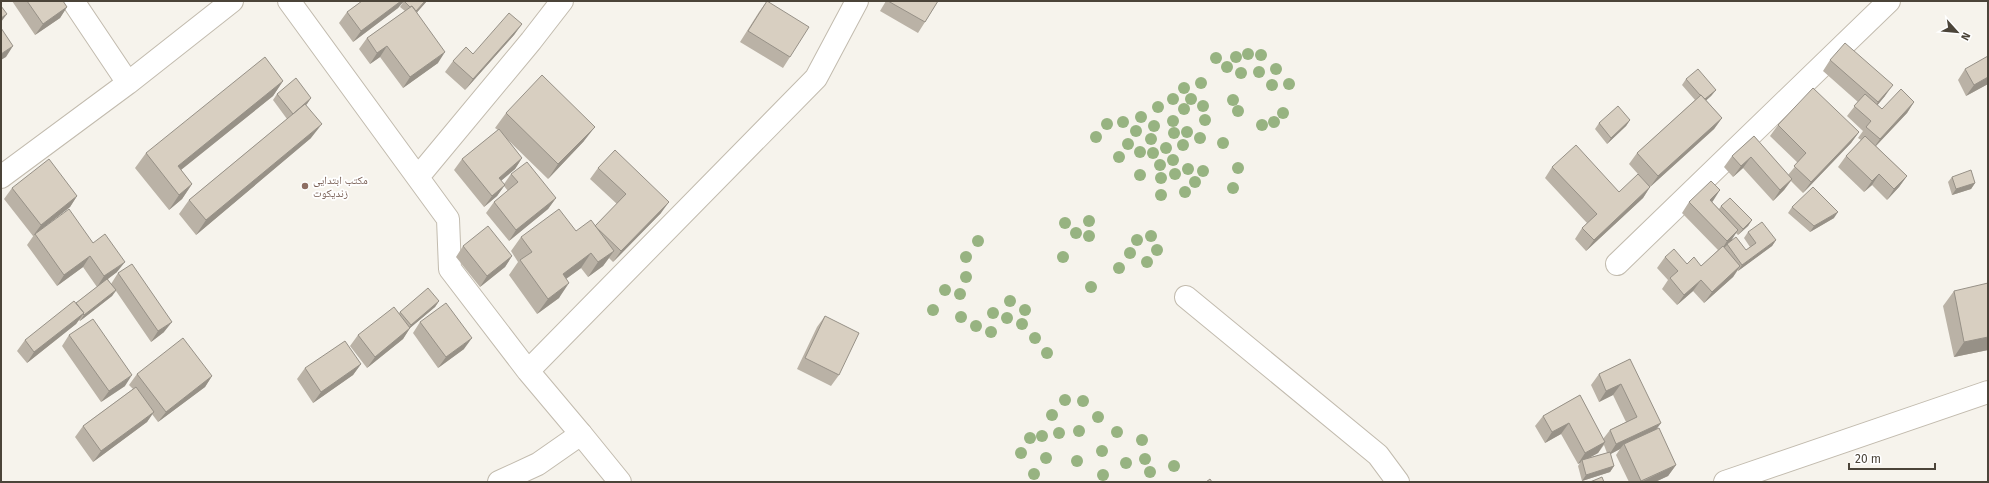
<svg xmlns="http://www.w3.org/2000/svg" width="1989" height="483" viewBox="0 0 1989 483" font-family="'Fira Sans','Noto Naskh Arabic',sans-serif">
<rect width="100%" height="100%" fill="#f6f3ec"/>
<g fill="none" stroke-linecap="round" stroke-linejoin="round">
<defs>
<path id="minor" d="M73,1L128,83
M289,1L448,219L450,269L528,371L581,434
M1,177L128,83L232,1
M418,177L531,41L562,1
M1617,264L1889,1
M1186,297L1378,455L1398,482
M528,371L816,78L857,1
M1725,482L1988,392"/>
<path id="tertiary" d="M499,482L538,464L581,434L620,482"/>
</defs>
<use href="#minor" stroke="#c2bbae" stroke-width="24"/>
<use href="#tertiary" stroke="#c2bbae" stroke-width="24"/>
<use href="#minor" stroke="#fff" stroke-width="22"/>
<use href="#tertiary" stroke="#fff" stroke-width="22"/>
</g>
<g fill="#97b381">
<circle cx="1248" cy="54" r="6"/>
<circle cx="1261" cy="55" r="6"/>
<circle cx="1236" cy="57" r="6"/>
<circle cx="1216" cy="58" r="6"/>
<circle cx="1227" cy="67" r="6"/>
<circle cx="1276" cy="69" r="6"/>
<circle cx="1259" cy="72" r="6"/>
<circle cx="1241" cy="73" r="6"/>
<circle cx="1201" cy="83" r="6"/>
<circle cx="1289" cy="84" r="6"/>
<circle cx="1272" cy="85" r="6"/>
<circle cx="1184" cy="88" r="6"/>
<circle cx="1173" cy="99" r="6"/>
<circle cx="1191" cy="99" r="6"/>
<circle cx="1233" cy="100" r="6"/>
<circle cx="1203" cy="106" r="6"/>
<circle cx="1158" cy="107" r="6"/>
<circle cx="1184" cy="109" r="6"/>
<circle cx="1238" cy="111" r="6"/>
<circle cx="1283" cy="113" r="6"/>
<circle cx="1141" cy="117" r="6"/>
<circle cx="1205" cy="120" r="6"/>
<circle cx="1173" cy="121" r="6"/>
<circle cx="1123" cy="122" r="6"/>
<circle cx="1274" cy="122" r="6"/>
<circle cx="1107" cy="124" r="6"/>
<circle cx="1262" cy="125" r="6"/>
<circle cx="1154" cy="126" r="6"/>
<circle cx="1136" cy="131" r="6"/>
<circle cx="1187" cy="132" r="6"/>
<circle cx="1174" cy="133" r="6"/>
<circle cx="1096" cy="137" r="6"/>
<circle cx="1200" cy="138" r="6"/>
<circle cx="1151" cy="139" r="6"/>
<circle cx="1223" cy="143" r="6"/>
<circle cx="1128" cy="144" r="6"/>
<circle cx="1183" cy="145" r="6"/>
<circle cx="1166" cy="148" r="6"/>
<circle cx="1140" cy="152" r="6"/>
<circle cx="1153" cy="153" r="6"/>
<circle cx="1119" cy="157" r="6"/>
<circle cx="1173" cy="160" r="6"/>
<circle cx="1160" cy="165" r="6"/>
<circle cx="1238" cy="168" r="6"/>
<circle cx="1188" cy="169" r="6"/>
<circle cx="1203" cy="171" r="6"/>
<circle cx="1175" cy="174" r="6"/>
<circle cx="1140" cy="175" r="6"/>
<circle cx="1161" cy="178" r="6"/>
<circle cx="1195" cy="182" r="6"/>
<circle cx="1233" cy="188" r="6"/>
<circle cx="1185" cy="192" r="6"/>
<circle cx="1161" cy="195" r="6"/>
<circle cx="1089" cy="221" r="6"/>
<circle cx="1065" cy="223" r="6"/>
<circle cx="1076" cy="233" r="6"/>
<circle cx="1089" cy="236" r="6"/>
<circle cx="1151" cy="236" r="6"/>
<circle cx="1137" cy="240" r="6"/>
<circle cx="978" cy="241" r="6"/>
<circle cx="1157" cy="250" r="6"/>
<circle cx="1130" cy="253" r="6"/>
<circle cx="966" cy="257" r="6"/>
<circle cx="1063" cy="257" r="6"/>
<circle cx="1147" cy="262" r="6"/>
<circle cx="1119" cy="268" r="6"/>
<circle cx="966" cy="277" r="6"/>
<circle cx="1091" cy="287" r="6"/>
<circle cx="945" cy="290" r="6"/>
<circle cx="960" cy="294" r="6"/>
<circle cx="1010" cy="301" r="6"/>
<circle cx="933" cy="310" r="6"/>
<circle cx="1025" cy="310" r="6"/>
<circle cx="993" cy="313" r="6"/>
<circle cx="961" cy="317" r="6"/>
<circle cx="1007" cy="318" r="6"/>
<circle cx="1022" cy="324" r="6"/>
<circle cx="976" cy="326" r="6"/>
<circle cx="991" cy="332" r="6"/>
<circle cx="1035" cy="338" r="6"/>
<circle cx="1047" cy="353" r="6"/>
<circle cx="1065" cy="400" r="6"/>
<circle cx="1083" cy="401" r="6"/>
<circle cx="1052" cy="415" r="6"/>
<circle cx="1098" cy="417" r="6"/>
<circle cx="1079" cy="431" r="6"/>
<circle cx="1117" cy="432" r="6"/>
<circle cx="1059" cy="433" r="6"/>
<circle cx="1042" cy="436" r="6"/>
<circle cx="1030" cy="438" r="6"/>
<circle cx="1142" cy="440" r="6"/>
<circle cx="1102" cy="451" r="6"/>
<circle cx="1021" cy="453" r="6"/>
<circle cx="1046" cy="458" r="6"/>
<circle cx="1145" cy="459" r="6"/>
<circle cx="1077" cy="461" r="6"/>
<circle cx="1126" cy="463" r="6"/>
<circle cx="1174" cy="466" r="6"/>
<circle cx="1150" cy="472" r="6"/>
<circle cx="1034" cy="474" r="6"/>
<circle cx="1103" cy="475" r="6"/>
</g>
<path fill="#bab2a6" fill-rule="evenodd" d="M12,1H63L67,7L60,18L35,35Z
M362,1H404L398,8L353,42L339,23L347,12Z
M404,1H427L417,12L438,63L403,88L380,57L370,64L359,49L367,38L405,11L400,7Z
M767,1L790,57L783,68L740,42L759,12Z
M886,1H938L925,22L918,33L880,11Z
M522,24L514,35L465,90L445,72L453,61L473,54Z
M1830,60L1885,96L1877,105L1882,109L1914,102L1907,113L1876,146L1907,176L1899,187L1887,200L1872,185L1864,192L1838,167L1846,156L1861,140L1858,138L1863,131L1847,116L1858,102L1823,71Z
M1965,69L1988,84L1966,96L1958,80Z
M1686,79L1716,90L1711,96L1706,100L1722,118L1714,129L1650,187L1643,198L1586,251L1575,239L1582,228L1587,223L1545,178L1552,167L1619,192L1646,183L1629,164L1637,153L1695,100L1682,85Z
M283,81L273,96L181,170L192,184L182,199L169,210L135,168L146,153Z
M277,94L311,98L306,105L311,138L196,235L179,214L189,200L287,119L273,100Z
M506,113L584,141L548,179L507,139L522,158L515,169L501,181L504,184L511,174L556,198L548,209L509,241L486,213L494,202L508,191L504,186L497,196L484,207L454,170L462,159L498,130L495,128Z
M1630,120L1626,126L1607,144L1595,129L1599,123Z
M1778,125L1859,132L1851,143L1803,193L1791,181L1784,190L1773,201L1743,168L1733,177L1724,167L1732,156L1754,136L1788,175L1798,163L1770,136Z
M598,168L661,213L613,262L609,258L603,266L588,277L581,268L566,279L559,298L537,314L509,275L518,262L511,251L521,237L576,231L595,226L617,204L590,179Z
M1952,177L1975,183L1971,189L1952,195L1948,182Z
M12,188L77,196L70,207L44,227L93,243L117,272L108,279L111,284L118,273L164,332L151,342L116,291L112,296L80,321L79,320L76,324L27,363L17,351L25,340L76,303L97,287L83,267L57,286L27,245L34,235L33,236L4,199Z
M1713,201L1712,202L1719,209L1721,206L1752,220L1748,226L1738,235L1736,233L1728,243L1746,250L1750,247L1744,238L1748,232L1776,240L1772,246L1738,271V270L1733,277L1704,303L1693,291L1677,305L1662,289L1668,280L1657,268L1665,257L1687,264L1701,266L1718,250L1682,213L1689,202Z
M1792,207L1834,218L1810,232L1788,213Z
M463,246L512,256L505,267L480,287L456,257Z
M1954,291L1988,350L1954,357L1943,306Z
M439,301L435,307L410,328L403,339L367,368L350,346L358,335L399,313L400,312Z
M825,316L839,375L831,386L797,369L817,327Z
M420,322L464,349L438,368L413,333Z
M69,335L125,386L101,402L62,346Z
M1630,359L1656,429L1676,465L1668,476L1655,482H1629L1616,455L1620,449L1610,454L1614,466L1610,472L1582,481L1578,466L1580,463L1578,464L1561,434L1545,443L1535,426L1543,416L1580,395L1603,439L1610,430L1626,422L1613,395L1599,402L1591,385L1599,374ZM1604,445L1607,453L1588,458L1598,453Z
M361,364L353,375L313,403L297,379L305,368Z
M137,374L212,376L205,387L158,422L152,414L147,422L93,462L75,437L83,426L133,389L129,385Z"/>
<path fill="#979187" d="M401,1H404L398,8L353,42L361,31Z
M425,1H427L412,18L416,12Z
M67,7L60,18L35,35L43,24Z
M7,14L1,22V18Z
M522,24L514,35L465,90L473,79Z
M13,46L6,57L1,60V54Z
M387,46L380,57L370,64L377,53Z
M445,52L438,63L403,88L410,77Z
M1988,77V84L1966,96L1974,85Z
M283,81L273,96L167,181L178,166Z
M1893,85L1885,96L1871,113L1878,102Z
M1716,90L1711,96L1700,106L1704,100Z
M311,98L307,104L288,120L293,114Z
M1914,102L1907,113L1872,150L1880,139Z
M1722,118L1714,129L1650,187L1658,176Z
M1630,120L1626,126L1607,144L1611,138Z
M322,124L311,138L196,235L206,220Z
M595,127L584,141L548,179L558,164Z
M1859,132L1851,143L1803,193L1811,182Z
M1751,157L1743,168L1733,177L1741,166Z
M522,158L515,169L491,189L499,178Z
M1879,174L1872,185L1864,192L1872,181Z
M1907,176L1899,187L1887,200L1894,189Z
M1792,179L1784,190L1773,201L1780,190Z
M1975,183L1971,189L1952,195L1956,189Z
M192,184L182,199L169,210L179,195Z
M505,185L497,196L484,207L492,196Z
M1650,187L1643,198L1586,251L1594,240Z
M1720,190L1713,201L1702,211L1710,200Z
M77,196L70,207L33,236L41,225Z
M556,198L548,209L509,241L516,230Z
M669,202L661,213L613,262L621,251Z
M1838,212L1834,218L1810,232L1814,226Z
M1752,220L1748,226L1738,235L1743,229Z
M1738,230L1731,241L1720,252L1727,241Z
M1776,240L1772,246L1738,271L1742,265Z
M614,251L603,266L588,277L598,262Z
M591,253L581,268L552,289L563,274Z
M90,256L83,267L57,286L64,275Z
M512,256L505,267L480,287L487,276Z
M125,262L117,272L97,287L104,276Z
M1740,266L1733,277L1704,303L1712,292Z
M1701,280L1693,291L1677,305L1684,295Z
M569,283L559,298L537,314L548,299Z
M116,290L112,296L80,321L84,315Z
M439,301L435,307L410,328L403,339L367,368L375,357L407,330L411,325Z
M84,313L76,324L27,363L34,352Z
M172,322L164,332L151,342L158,331Z
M1988,337V350L1954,357L1964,342Z
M472,338L464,349L438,368L446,357Z
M361,364L353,375L313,403L321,392Z
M132,375L125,386L101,402L109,391Z
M212,376L205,387L158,422L166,412Z
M1621,384L1613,395L1599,402L1606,391Z
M154,412L147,422L93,462L101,451Z
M1569,423L1561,434L1545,443L1552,432Z
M1661,423L1653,434L1624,444L1620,449L1609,455L1616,444Z
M1605,442L1598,453L1582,462V460L1580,463L1578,464L1585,453Z
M1676,465L1668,476L1655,482H1641Z
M1614,466L1610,472L1582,481L1586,475Z"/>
<path fill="#d8cfc1" stroke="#979187" d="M27,1H63L67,7L43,24Z
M362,1H401L361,31L347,12Z
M404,1H425L416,11L412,6L410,7Z
M767,1L809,27L790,57L748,31Z
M888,1H938L925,22Z
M1,6L7,14L1,18Z
M412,6L445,52L410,77L387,46L377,53L367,38Z
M509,13L522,24L473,79L453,61L466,47L473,54Z
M1,28L13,46L1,54Z
M1845,43L1893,85L1878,102L1830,60Z
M1988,56V77L1974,85L1965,69Z
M265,57L283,81L178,166L192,184L179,195L146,153Z
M1698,69L1716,90L1705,99L1701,95H1700L1686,79Z
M542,75L595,127L558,164L506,113Z
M296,78L311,98L293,114L277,94Z
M1813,88L1859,132L1811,182L1794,166L1806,153L1778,125Z
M1901,89L1914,102L1880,139L1866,127L1871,121L1854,106L1865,94L1882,109Z
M1701,95L1722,118L1658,176L1637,153Z
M305,104L322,124L206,220L189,200Z
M1618,106L1630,120L1611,138L1599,123Z
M499,129L522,158L499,178L505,185L492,196L462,159Z
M1754,136L1792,179L1780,190L1751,157L1741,166L1732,156Z
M1865,136L1907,176L1894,189L1879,174L1872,181L1846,156Z
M1576,145L1619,192L1638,174L1650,187L1594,240L1582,228L1597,214L1552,167Z
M615,150L669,202L621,251L595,226L626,194L598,168Z
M49,159L77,196L41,225L12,188Z
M527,162L556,198L516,230L494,202L518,182L511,174Z
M1971,170L1975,183L1956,189L1952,177Z
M1711,181L1720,190L1710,200L1738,230L1727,241L1689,202Z
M1813,187L1838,212L1814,226L1792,207Z
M1730,198L1752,220L1743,229L1721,206Z
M69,209L93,243L105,234L125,262L104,276L90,256L64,275L35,234Z
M559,209L576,231L591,220L614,251L598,262L591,253L563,274L569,283L548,299L520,260L532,252L521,237Z
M1762,222L1776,240L1742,265L1727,244L1736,237L1746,250L1756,243L1748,232Z
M488,226L512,256L487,276L463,246Z
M1723,246L1740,266L1712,292L1701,280L1684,295L1670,278L1678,271L1665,257L1674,249L1687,264L1694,257L1701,266Z
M132,264L172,322L158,331L118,273Z
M107,279L116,290L84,315L83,314L84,313L76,303Z
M1988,283V337L1964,342L1954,291Z
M428,288L439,301L411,325L400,312Z
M74,301L84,313L34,352L25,340Z
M446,303L472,338L446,357L420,322Z
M394,307L410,328L375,357L358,335Z
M825,316L859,333L839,375L805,358Z
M93,319L132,375L109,391L69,335Z
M183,338L212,376L166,412L137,374Z
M345,341L361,364L321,392L305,368Z
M1630,359L1661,423L1616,444L1610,430L1637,417L1621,384L1606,391L1599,374Z
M136,387L154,412L101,451L83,426Z
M1580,395L1605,442L1585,453L1569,423L1552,432L1543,416Z
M1659,428L1676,465L1641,481L1624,444Z
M1610,452L1614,466L1586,475L1582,460Z
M1602,477L1604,482H1590Z
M1210,479L1212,482H1206Z"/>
<circle fill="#8d6e63" stroke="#fff" stroke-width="1.5" cx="305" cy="186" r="4"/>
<g text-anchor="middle" stroke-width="3.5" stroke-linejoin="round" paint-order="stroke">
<g font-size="11" fill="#785e54" stroke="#fff" text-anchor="start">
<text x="313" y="184">مکتب ابتدایی<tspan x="313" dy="13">زندیکوت</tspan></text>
</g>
</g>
<rect width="1989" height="483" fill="none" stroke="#4b4439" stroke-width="4"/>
<g transform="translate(1957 32) rotate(117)" stroke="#ffffff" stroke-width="3" paint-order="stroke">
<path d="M0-3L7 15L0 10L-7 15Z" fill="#4b4439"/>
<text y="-6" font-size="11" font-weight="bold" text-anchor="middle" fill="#4b4439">N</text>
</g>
<path d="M1849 463v6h86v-6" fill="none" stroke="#4b4439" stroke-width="2"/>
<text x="1855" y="463" font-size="12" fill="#4b4439" stroke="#ffffff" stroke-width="3" paint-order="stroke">20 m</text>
</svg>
